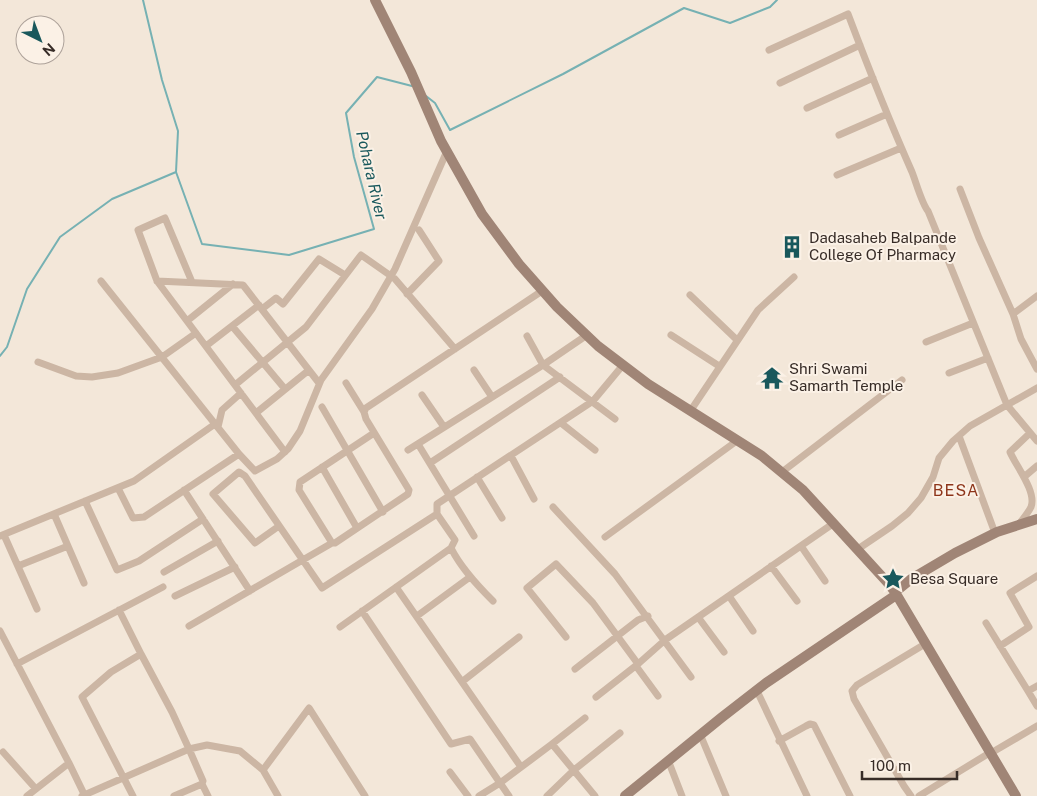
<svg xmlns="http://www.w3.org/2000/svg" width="1037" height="796" viewBox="0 0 1037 796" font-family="'Public Sans',sans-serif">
<rect width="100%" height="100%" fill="#f3e7d9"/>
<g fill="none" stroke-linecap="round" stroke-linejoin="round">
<path stroke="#76b1b3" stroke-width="2" d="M143,0L162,80L178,131L176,172
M426,96L435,103L450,130L563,74L684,8L730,23L770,7L777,0
M0,356L7,347L27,289L60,237L112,199L176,172L202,244L289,255L374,229L354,157L346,113L377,77L412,86"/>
<path stroke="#ccb6a4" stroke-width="7" d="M769,50L848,14C868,67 889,120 912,172C916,182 922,204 928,211L1007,405L1037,441
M780,83L860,45
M807,108L873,78
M839,135L887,114
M837,175L901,148
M960,189L979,238L1013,314L1021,339L1037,369
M395,279L455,349
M101,281L239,454
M157,281L243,285L319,383
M192,282L165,218L138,230L157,281L285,452
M407,294L439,261L419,230
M690,295L737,340
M262,309L276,298L283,304L319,259L345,275
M1013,314L1037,296
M187,321L233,284
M232,326L285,389
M671,335L719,366
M527,336L543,365L615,419
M926,342L973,323
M206,346L259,305
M38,362L76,376L92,377L118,373L162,357L196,333
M474,370L492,397
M949,373L988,358
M346,383L364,412
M235,385L306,327L361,255L391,276
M422,395L444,427
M322,407L383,512
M691,410L758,310L794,277
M256,413L309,370
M561,423L595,450
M218,427L222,410L241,393
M374,433L300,482L299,490L332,543H335L408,494L409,490L366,419L364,412L366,408L542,291
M959,436L995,533
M418,444L474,536
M408,450L543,365L587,335
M511,456L534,499
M430,463L560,377
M322,467L357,528
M782,472L902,380
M477,477L502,518
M1024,477L1037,466
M118,488L133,518L144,517L239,454L255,471L277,459L288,449L300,431L321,380L372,309L395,269L447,151
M184,490L250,591
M85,501L117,570L139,561L203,519
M553,507L615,574L691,677
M54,514L84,583
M437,514L455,540L451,548C461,568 477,585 493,601
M1019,524C1023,519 1028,513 1031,507C1037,492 1016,466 1010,452L1030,433
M279,526L255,543L213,494L239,472L245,476L322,588L437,514V504L593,401L623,365
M4,535L37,609
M0,536L134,481L215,424
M605,537L738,440
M801,546L825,581
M858,549L892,526L908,513L921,498L933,477L939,458L953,441L970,426L1037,388
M18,566L68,546
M771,566L797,601
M164,572L218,541
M396,587L521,767
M175,596L235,567
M729,596L753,631
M119,610L141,654
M362,611L451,744L470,739L500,783L479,796
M417,616L470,577
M698,617L724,652
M986,623L1028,691
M189,626L332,543
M340,627L451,548
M0,631L69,763
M566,637L527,588L556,564L593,603L638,664
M1000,646L1029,627L1010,593L1037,576
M17,664L163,587
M636,666L658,696
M575,669L638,620L648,616
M463,681L519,637
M1037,686L1028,691L1037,706
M757,691L807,796
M596,697L638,664L665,640L834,523
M700,734L726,796
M779,741L806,726L810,724L814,725L850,796
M552,744L585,718
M3,752L36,789
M991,753L1037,726
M668,760L682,796
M263,770L309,708L365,796
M450,772L468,796
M202,784L208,796
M27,796L69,763L85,796
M82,796L189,749L172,712L141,654L111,672L82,697L133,796
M174,796L202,784L203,781L189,749L207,745L240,751L263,770L278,796
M509,796L500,783L552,744L595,796
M547,796L574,770L620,733
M911,796L904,786L854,699L852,691L857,685L925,644
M919,796L991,752"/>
<path stroke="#a08576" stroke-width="10" d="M375,0L411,72L441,141L482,214L519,264L557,307L598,346L648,384L762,456L803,490L887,582L895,592L1016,796
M895,592L911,579L955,553L997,532L1037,519
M625,796L721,718L766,683L896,595"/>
</g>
<defs>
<symbol id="building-bare" viewBox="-9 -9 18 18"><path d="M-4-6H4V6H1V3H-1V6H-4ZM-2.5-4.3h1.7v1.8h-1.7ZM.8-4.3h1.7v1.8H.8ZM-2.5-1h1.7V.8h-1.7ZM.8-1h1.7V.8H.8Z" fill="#19585c" stroke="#fbf1e6" stroke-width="2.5" paint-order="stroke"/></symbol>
<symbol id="temple-bare" viewBox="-9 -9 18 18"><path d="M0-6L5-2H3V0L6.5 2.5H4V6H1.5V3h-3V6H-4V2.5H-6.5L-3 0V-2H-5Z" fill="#19585c" stroke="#fbf1e6" stroke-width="2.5" paint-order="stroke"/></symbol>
<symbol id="sight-bare" viewBox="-9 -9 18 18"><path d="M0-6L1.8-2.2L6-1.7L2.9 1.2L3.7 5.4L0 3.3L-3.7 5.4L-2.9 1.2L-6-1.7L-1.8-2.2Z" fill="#19585c" stroke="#fbf1e6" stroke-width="2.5" paint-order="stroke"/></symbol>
</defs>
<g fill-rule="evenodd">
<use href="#building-bare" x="776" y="231" width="32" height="32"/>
<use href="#temple-bare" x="756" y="362" width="32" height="32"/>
<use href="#sight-bare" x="877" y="563" width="32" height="32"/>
</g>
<g text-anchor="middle" stroke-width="4" stroke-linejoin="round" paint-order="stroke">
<g font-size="15" fill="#372c27" stroke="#fbf1e6" text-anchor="start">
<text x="809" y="243">Dadasaheb Balpande<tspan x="809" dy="17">College Of Pharmacy</tspan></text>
<text x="789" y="374">Shri Swami<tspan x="789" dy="17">Samarth Temple</tspan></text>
<text x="910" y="584">Besa Square</text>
</g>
<g font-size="16" font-style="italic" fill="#19585c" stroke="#fbf1e6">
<text transform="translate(372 175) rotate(77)" y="6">Pohara River</text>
</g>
<g font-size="16" letter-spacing="1" fill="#8d3419" stroke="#fbf1e6">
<text x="956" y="496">BESA</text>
</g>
</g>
<g transform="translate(40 40) rotate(138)"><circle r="24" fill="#fbf1e6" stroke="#ada29a"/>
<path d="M0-4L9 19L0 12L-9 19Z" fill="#19585c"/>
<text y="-8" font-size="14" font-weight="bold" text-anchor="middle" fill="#372c27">N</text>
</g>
<path d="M862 771v8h95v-8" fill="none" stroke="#372c27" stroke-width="2.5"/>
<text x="870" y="771" font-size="15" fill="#372c27" stroke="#fbf1e6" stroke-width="4" paint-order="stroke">100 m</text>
</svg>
